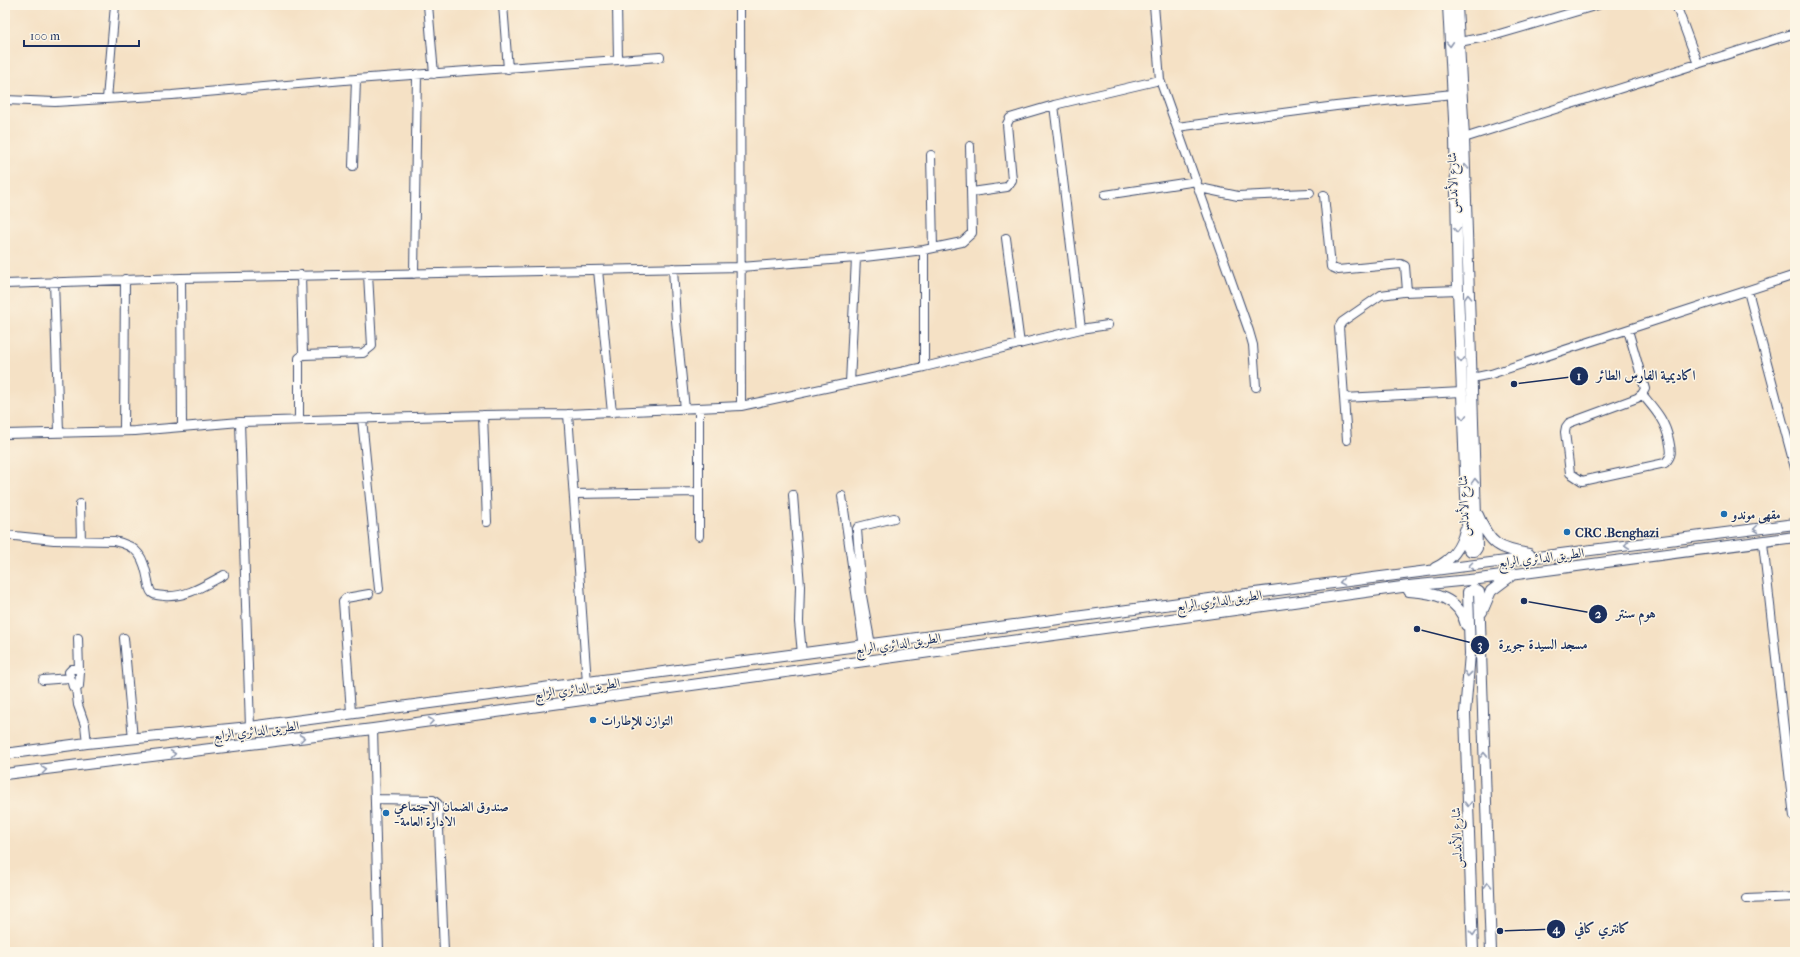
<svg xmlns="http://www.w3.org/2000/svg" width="1800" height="957" viewBox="0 0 1800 957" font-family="'IM FELL French Canon',Amiri,serif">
<rect width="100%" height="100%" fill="#fcf5e5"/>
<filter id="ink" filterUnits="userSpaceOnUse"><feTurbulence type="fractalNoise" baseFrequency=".025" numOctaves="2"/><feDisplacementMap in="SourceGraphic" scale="8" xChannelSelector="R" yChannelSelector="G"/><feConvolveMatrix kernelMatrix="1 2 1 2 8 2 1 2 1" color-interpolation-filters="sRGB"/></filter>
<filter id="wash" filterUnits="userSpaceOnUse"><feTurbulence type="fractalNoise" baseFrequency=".012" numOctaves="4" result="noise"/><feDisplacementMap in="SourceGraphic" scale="16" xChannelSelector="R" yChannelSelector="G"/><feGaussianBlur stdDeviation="0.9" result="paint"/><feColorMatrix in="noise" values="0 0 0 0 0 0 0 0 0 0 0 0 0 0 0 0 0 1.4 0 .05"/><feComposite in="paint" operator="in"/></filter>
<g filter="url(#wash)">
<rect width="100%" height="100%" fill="#f5e1c5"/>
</g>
<g filter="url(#ink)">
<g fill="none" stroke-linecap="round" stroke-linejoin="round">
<defs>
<path id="minor" d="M428,5L434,74
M503,5L508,69
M617,5L618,59
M740,5L741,406
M1154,5L1160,80L1249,331L1253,345L1256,387
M1676,5L1698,64
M1459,42L1496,35L1598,5
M107,99L115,5
M5,100L55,102L172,95L356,79L660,57
M1054,105L1081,329
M1177,127L1336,106L1453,94
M1464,138L1795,33
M931,155L933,248
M353,166L356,79
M1200,188L1238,196L1310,193
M972,192L1007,187L1012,180L1007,124L1010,118L1054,105L1160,80
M1105,195L1197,181
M1324,195L1331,267L1338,270L1401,264L1405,266L1407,291
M1006,238L1020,344
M924,250V367
M673,268L676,321L685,409
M598,270L612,413
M414,274L417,74
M301,275L303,355
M181,278L182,427
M54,281L59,432
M5,284L181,278L741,267L856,258L924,250L962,242L972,233L970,146
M1748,291L1795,468
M1628,330L1645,389L1642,394L1637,398L1569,423L1566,427L1565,432L1570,473L1582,481L1665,463C1673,455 1671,450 1669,440C1665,420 1655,410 1642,394
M1472,378L1491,374L1795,275
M850,383L856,258
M1344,398L1462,392
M568,414L587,683
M483,415L487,522
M362,419L379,589
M299,420V358L303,355L363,353L372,346L368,274
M240,422L250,727
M124,431L125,279
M5,434L135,431L240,422L483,415L568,414L741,406L924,367L1081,329L1108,325
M1347,440L1339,327L1342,322L1381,295L1403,292L1458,290
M574,494L699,492
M793,495L800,586L799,622L802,654
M842,496L866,661
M80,504L81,541
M5,535L54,540L114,541C139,546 144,558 148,581C149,585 149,590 152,593C155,596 160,595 164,596C186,598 205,585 224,575
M699,536V408
M1763,543L1794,817
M78,638L79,670
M124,638L133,739
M871,645L862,596L857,529L858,527L894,518
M72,669H77L80,672L79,686L77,688L73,687L69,672Z
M43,680L70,678
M76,688L78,705L85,725L87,743
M351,712L343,601L346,598L369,594
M373,729L379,952
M375,799L433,800L438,804L444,952
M1746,899L1795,897"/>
<path id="major" d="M1448,5L1455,138L1458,290L1468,548L1471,551H1475L1477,548L1464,138L1457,5
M1478,515C1490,545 1499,549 1529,554
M1435,568C1452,560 1461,548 1465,530
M1409,591C1434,593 1459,597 1466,625
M1482,612L1491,591L1511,576
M5,754L87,743L250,727L1247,594L1795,524
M5,774L373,729L1409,586L1479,579L1795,537
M1473,952L1465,713L1470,654L1468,592L1474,589L1479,592L1491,952"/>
</defs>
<use href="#minor" stroke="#3c4a6d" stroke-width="10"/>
<use href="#major" stroke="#3c4a6d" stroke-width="12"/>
<use href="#minor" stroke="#fff" stroke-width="8"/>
<use href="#major" stroke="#fff" stroke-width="10"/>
</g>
<defs><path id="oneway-chevron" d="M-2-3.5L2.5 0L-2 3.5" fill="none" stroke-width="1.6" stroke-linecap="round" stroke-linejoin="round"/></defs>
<g stroke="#8d97ae">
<use href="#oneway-chevron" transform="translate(1450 44) rotate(87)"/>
<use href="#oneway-chevron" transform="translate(1465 167) rotate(-92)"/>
<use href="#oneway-chevron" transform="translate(1457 230) rotate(89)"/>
<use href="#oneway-chevron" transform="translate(1468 297) rotate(-93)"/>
<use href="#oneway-chevron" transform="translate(1461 360) rotate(88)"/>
<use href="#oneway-chevron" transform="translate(1463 417) rotate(88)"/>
<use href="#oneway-chevron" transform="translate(1475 481) rotate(-92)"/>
<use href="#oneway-chevron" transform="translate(1756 529) rotate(173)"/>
<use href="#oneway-chevron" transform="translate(1627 545) rotate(173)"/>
<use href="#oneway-chevron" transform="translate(1471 566) rotate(173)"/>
<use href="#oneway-chevron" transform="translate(1342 582) rotate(170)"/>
<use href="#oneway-chevron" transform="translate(1468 674) rotate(96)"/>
<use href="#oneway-chevron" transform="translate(431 721) rotate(-8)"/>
<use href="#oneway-chevron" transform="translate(302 738) rotate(-7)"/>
<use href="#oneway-chevron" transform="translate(173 754) rotate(-7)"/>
<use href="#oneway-chevron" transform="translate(1484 755) rotate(-92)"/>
<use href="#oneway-chevron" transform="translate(44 770) rotate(-7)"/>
<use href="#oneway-chevron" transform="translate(1468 804) rotate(88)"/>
<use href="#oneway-chevron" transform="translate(1488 885) rotate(-92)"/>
<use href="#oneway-chevron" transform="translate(1473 933) rotate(87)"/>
</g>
</g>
<g fill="#1f6fb2" stroke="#fcf5e5" stroke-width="1.5">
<circle cx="1724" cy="514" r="4"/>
<circle cx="1567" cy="532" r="4"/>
<circle cx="593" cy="720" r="4"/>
<circle cx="386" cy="813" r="4"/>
</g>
<g text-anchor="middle" stroke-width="3" stroke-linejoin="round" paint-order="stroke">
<g font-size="13" fill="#1b2f5e" stroke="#fcf5e5">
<text transform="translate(1452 183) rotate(-92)" y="5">شارع الأندلس</text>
<text transform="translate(1463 506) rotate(-92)" y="5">شارع الأندلس</text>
<text transform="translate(1541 557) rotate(-7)" y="5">الطريق الدائري الرابع</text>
<text transform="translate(1219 600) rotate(-8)" y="5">الطريق الدائري الرابع</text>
<text transform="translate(898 643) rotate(-8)" y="5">الطريق الدائري الرابع</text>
<text transform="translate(577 688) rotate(-8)" y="5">الطريق الدائري الرابع</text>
<text transform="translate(256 730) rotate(-7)" y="5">الطريق الدائري الرابع</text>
<text transform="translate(1456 838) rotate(-92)" y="5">شارع الأندلس</text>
</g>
<g font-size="13" font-weight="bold" fill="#1b2f5e" stroke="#fcf5e5" text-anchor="start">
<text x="1732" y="519">مقهى موندو</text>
<text x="1575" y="537">CRC .Benghazi</text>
<text x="601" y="725">التوازن للإطارات</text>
<text x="394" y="811">صندوق الضمان الاجتماعي<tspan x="394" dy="15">- الادارة العامة</tspan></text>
</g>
</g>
<path fill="none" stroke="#1b2f5e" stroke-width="1.5" d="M1514 384L1579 376M1524 601L1598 614M1417 629L1480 645M1500 931L1556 929"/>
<g fill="#1b2f5e" stroke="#fcf5e5" stroke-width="1.5">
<circle cx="1514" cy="384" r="4"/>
<circle cx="1524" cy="601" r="4"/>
<circle cx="1417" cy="629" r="4"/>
<circle cx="1500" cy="931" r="4"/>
<circle cx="1579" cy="376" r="10"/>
<circle cx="1598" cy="614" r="10"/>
<circle cx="1480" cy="645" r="10"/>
<circle cx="1556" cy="929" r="10"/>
</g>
<g font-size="12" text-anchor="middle" font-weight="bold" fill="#fff">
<text x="1579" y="380">1</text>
<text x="1598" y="618">2</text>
<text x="1480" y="649">3</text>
<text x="1556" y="933">4</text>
</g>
<g font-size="14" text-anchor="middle" font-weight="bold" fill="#1b2f5e" stroke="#fcf5e5" stroke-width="3" stroke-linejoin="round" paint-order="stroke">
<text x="1646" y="380">اكاديمية الفارس الطائر</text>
<text x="1636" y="618">هوم سنتر</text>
<text x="1543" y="649">مسجد السيدة جويرة</text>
<text x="1602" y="933">كانتري كافي</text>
</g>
<rect width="1800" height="957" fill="none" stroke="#fcf5e5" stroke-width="20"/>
<path d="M24 40v6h115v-6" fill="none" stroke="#1b2f5e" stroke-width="2"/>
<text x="30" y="40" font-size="12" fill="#1b2f5e" stroke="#fcf5e5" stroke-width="3" paint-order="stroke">100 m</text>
</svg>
